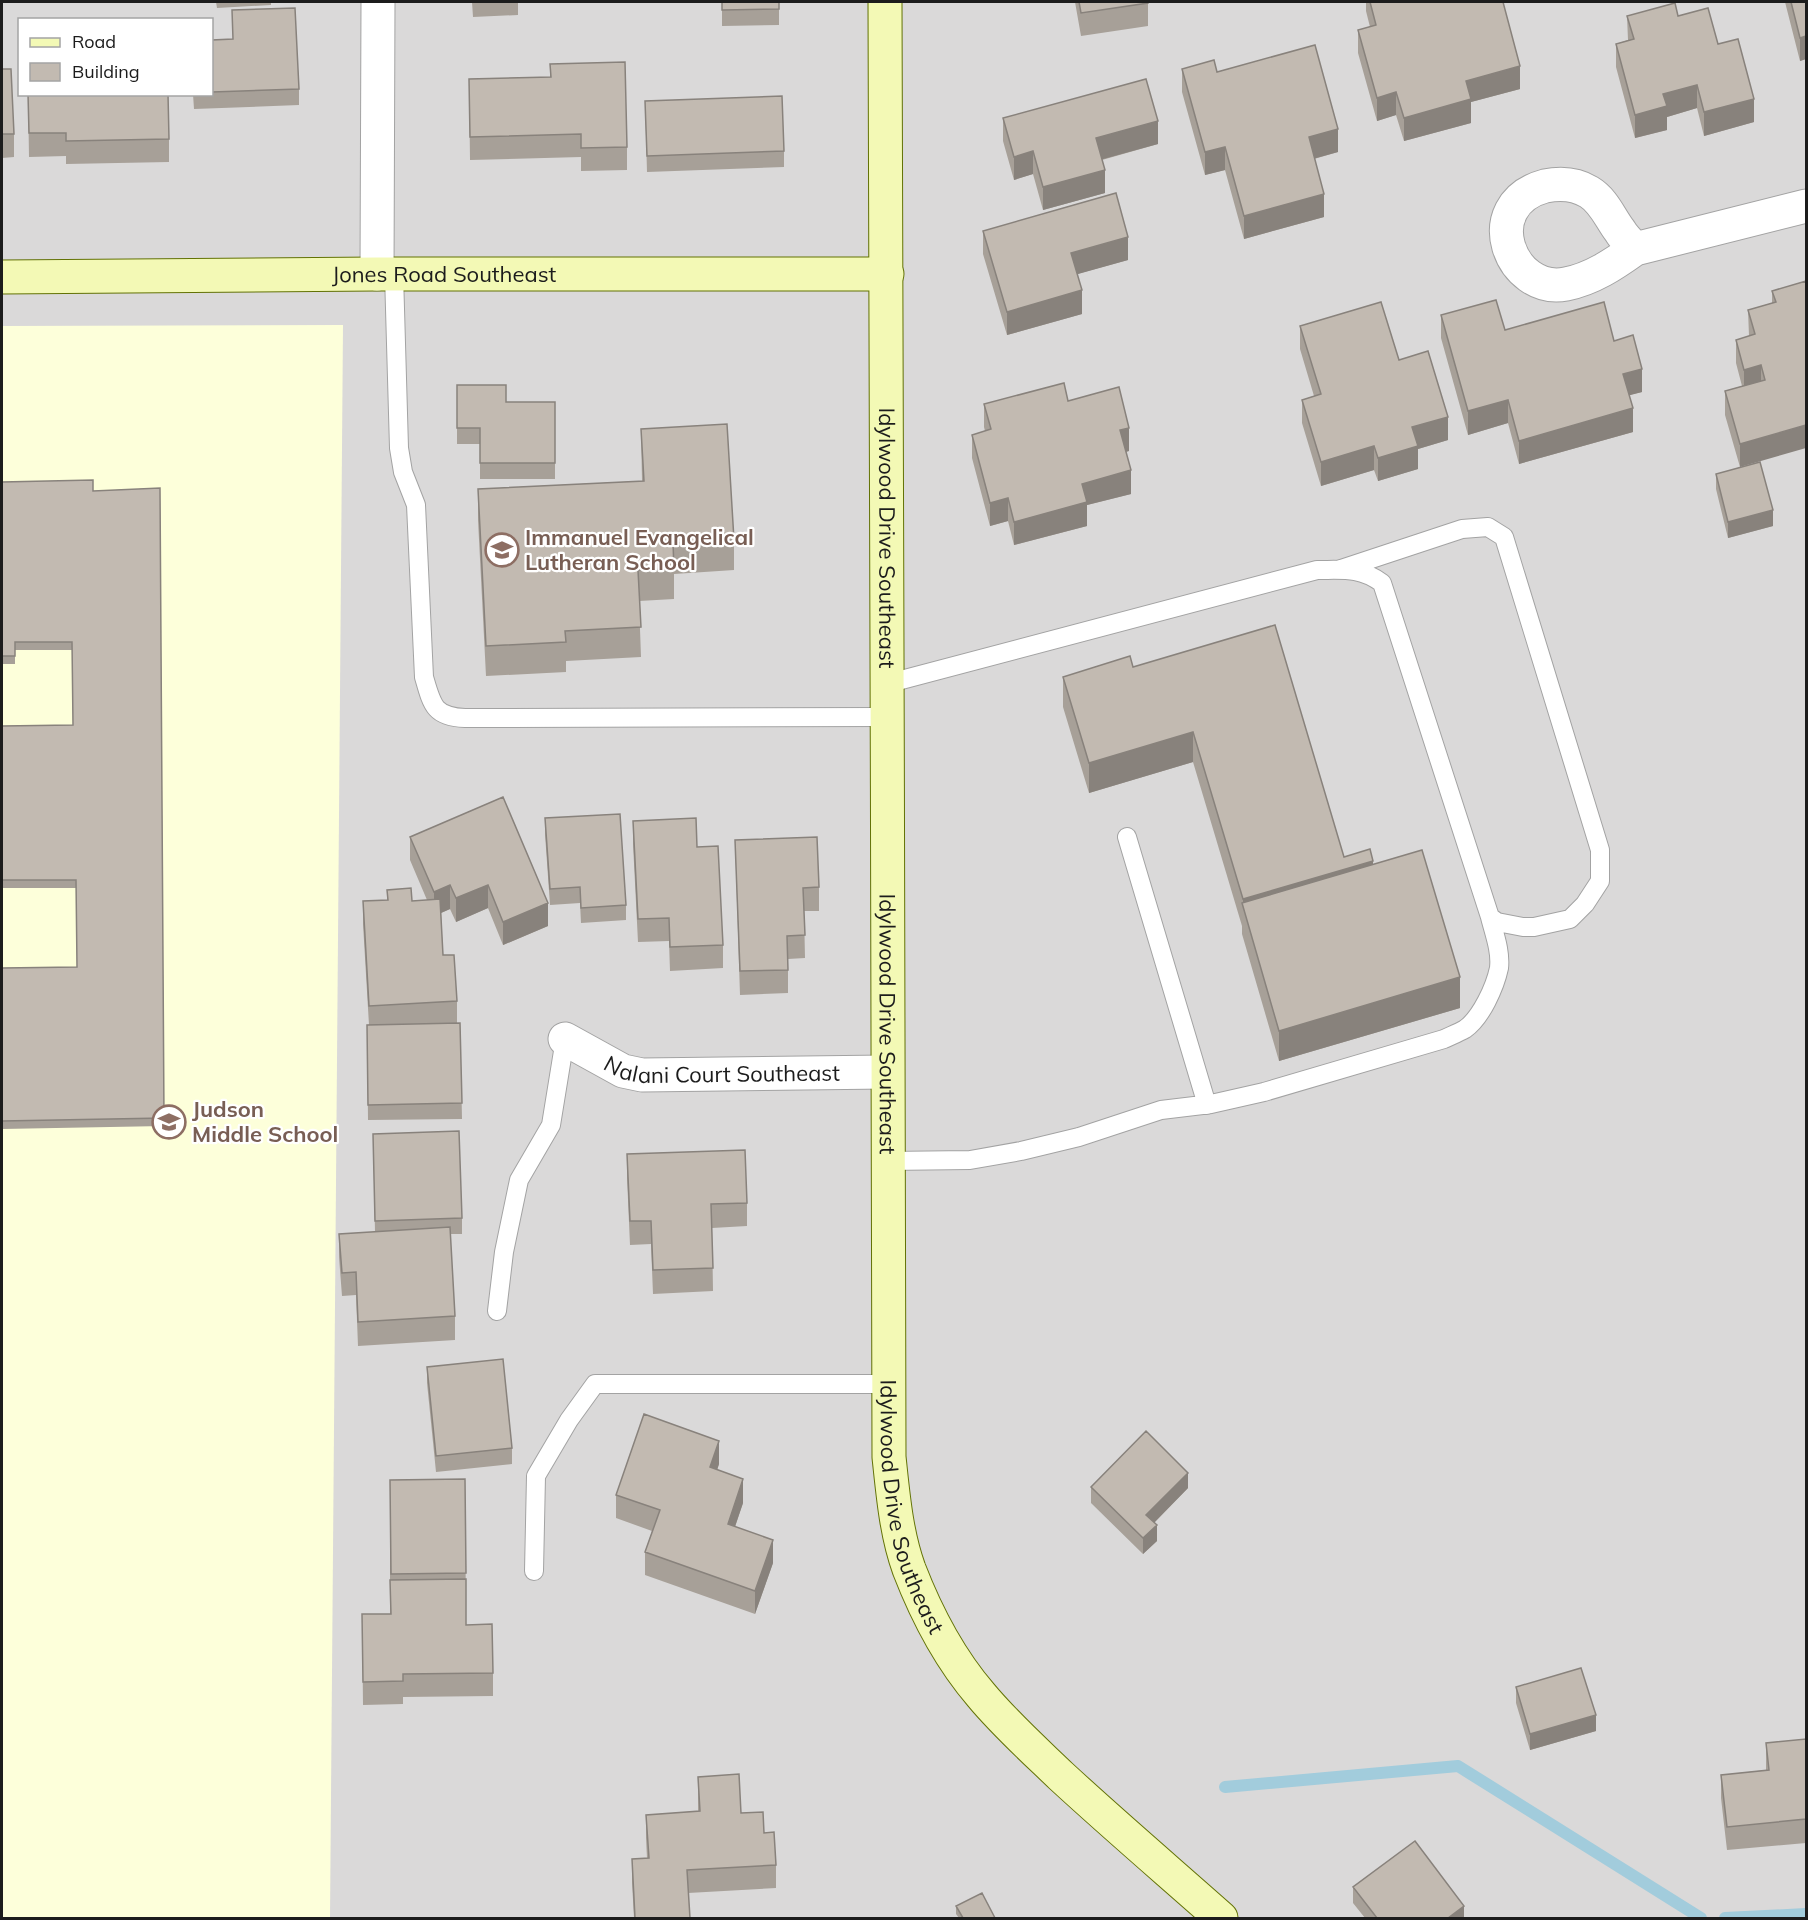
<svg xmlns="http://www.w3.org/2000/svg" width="1808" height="1920" viewBox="0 0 1808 1920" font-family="Mulish,sans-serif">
<rect width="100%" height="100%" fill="#eeeae2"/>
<path fill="#dad9d9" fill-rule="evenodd" d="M2,2H1806V1918H2ZM20,20H212V94H20Z"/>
<path fill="#fdffda" d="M343,325L330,1918H2V326Z"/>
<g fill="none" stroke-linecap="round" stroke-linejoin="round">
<path stroke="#a2ccdc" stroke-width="12" d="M1225,1787L1458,1766L1701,1918
M1725,1918L1806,1914"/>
<defs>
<path id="lane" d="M394,274L399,448L403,472L416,505L424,677C432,705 434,717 465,718L886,717
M886,684L1317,570C1343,570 1360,567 1382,583L1490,917L1497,922L1523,927H1534L1570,919L1585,904L1600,881V850L1504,537L1488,527L1462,529L1338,570
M1127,837L1207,1105
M887,1161L970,1160L1021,1151L1079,1137L1161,1110L1211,1104L1264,1092L1444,1039C1450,1036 1458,1033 1465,1029C1481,1018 1495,987 1499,968C1501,951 1494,933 1490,917
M497,1311L504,1252L519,1180L551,1125L565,1039
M534,1571L536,1476L569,1420L595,1384H889"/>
<g id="street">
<path d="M1635,249C1630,243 1624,238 1620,231C1610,218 1604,201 1589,192C1576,184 1560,183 1545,186C1476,205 1510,295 1566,284C1592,279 1614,264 1635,249L1806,206"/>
<path d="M377,274L378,2"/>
<path id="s1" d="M565,1039L623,1071L642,1075L886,1072"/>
</g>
<g id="secondary">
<path id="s2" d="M885,2C889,487 886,972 889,1457C893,1494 896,1533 909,1569C926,1613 950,1659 981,1695C1005,1724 1034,1750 1061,1776C1113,1824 1168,1871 1221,1918"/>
<path id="s3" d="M2,277L377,274H887"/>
</g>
</defs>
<use href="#lane" stroke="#a3a3a3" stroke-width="20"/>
<use href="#street" stroke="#a3a3a3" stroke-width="35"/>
<use href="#secondary" stroke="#627205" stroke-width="35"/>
<use href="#lane" stroke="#fff" stroke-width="18"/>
<use href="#street" stroke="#fff" stroke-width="33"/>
<use href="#secondary" stroke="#f3f9b5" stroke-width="33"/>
</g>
<path fill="#a7a098" d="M216,2H271V5L217,8Z
M472,2H518V15L473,17Z
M722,2H779V25L722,26Z
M1075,2H1148V26L1081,36Z
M1366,2H1370L1520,89L1471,102V123L1404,141L1396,115L1377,121L1358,53V30L1370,27L1366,11Z
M1785,2H1806V59L1800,61Z
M1627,16H1678L1718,44L1754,122L1704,136L1697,108L1667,117V130L1635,138L1616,67V44L1628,40Z
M212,40L299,89V105L194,109L193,94H212Z
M550,64L627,147V170L581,171V157L470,160L469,79L550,77Z
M2,69L14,134V157L2,158Z
M1182,69L1217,72L1338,152L1314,159L1324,217L1244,239L1225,170L1205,175L1182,92Z
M28,94L169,139V162L66,164V156L29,157Z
M645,101L784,151V167L647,172Z
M1003,118L1158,144L1102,160L1105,193L1043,210L1033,174L1014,180L1003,141Z
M983,231L1128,260L1077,274L1082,314L1007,335L983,254Z
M1806,281L1740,467L1725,415V391L1742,386L1736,363V340L1749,336L1748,310L1772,303V291Z
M1441,315L1505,330L1642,392L1629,395L1633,432L1519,464L1508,423L1468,435L1441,338Z
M1300,326L1399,360L1448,440L1418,449V469L1378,481L1374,470L1321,486L1302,423V400L1314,396L1300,349Z
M457,385L506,402H555V479H480V444H457Z
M1068,401L1129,451L1126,452L1131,494L1087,505V526L1014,545L1008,521L990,526L972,458V435L985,431L984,427V404Z
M641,429L734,540V570L674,574V599L639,601L641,657L566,661V672L486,676L478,520V489L642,481Z
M1716,474L1773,526L1728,538L1716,489Z
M2,482L93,491L160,488L164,1126L2,1129V968L77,967L76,888H2V726L73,725L72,650H15V664H2Z
M1133,667L1344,857L1373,865L1460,1008L1279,1061L1242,934V926L1193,762L1089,793L1063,707V677Z
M503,797L548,926L503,945L488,908L456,922L450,909L441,913L443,955L457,1001V1023H460L462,1119L368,1120L367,1025H369L363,924V901L387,900V890L412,901L427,900L410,860V837Z
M545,818L626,905V920L581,923L580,903L550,905L545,834Z
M633,821L697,847L723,945V968L670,971L669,941L638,942L633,844Z
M735,840L819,887V911H804L805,958L788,959V993L740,995Z
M373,1134L462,1218V1234H450L455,1316V1340L358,1346L356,1295L342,1296L339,1257V1234L375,1232Z
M627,1154L747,1203V1226L712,1228L713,1291L653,1294L651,1244L630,1245L627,1177Z
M427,1367L512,1448V1464L436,1472L427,1383Z
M719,1464L717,1470L743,1503L735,1527L773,1563L755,1614L645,1575V1552L652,1531L616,1518V1495Z
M465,1479L466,1625L493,1673V1696L403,1697V1704L363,1705L362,1614H390V1480Z
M1091,1487L1188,1488L1154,1523L1157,1541L1143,1554L1091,1503Z
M1516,1687L1596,1731L1530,1750L1516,1703Z
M1806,1739V1843L1727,1850L1721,1798V1775L1766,1770V1743Z
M698,1777L764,1833L776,1865V1888L688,1893L690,1918H634L632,1882V1859L647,1858L646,1838V1815L698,1811Z
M1353,1887L1464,1918H1365L1353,1903Z
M956,1906L995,1918H959L956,1914Z"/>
<path fill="#88827c" d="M1806,36V59L1800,61V38Z
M1520,66V89L1471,102V123L1404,141V118L1466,81Z
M1697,85V108L1667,117V130L1635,138V115L1663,94Z
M1396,92V115L1377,121V98Z
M1754,99V122L1704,136V112Z
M1158,121V144L1096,161V138Z
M1338,129V152L1309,160V137Z
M1225,147V170L1205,175V152Z
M1033,151V174L1014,180V157Z
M1105,170V193L1043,210V187Z
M1324,194V217L1244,239V216Z
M1128,237V260L1071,276V253Z
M1082,290V314L1007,335V312Z
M1761,365V388L1744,393V370Z
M1642,369V392L1623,397V374Z
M1508,400V423L1468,435V411Z
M1633,408V432L1519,464V441Z
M1448,417V440L1418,449V469L1378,481V458L1412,427Z
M1806,425V448L1740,467V444Z
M1129,428V451L1120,453V430Z
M1374,446V470L1321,486V462Z
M1131,470V494L1087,505V526L1014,545V522L1082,484Z
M1008,498V521L990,526V503Z
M1773,510V526L1728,538V522Z
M1193,732V762L1089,793V763Z
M1373,861V891L1243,907V899Z
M450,885V909L434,916V892Z
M488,885V908L456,922V898Z
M548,903V926L503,945V922Z
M1460,977V1008L1279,1061V1031Z
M719,1441V1464L710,1491V1467Z
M1188,1473V1488L1146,1531V1515Z
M743,1479V1503L728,1547V1524Z
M1157,1525V1541L1143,1554V1538Z
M773,1540V1563L755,1614V1591Z
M1596,1715V1731L1530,1750V1734Z
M1464,1906V1918H1448Z"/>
<path fill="#c2bab1" stroke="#88827c" stroke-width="1.5" d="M722,2H779V9L722,10Z
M1079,2H1148V3L1081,13Z
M1370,2H1503L1520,66L1466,81L1471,99L1404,118L1396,92L1377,98L1358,30L1376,25Z
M1791,2H1806V36L1800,38Z
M1675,3L1678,16L1708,8L1718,44L1738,39L1754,99L1704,112L1697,85L1663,94L1667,106L1635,115L1616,44L1634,39L1627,16Z
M295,8L299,89L212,92V40L233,39L232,10Z
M1315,45L1338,129L1309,137L1324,194L1244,216L1225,147L1205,152L1182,69L1214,60L1217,72Z
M625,62L627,147L581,148V134L470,137L469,79L551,77L550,64Z
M2,69H11L14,134H2Z
M1146,79L1158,121L1096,138L1105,170L1043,187L1033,151L1014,157L1003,118Z
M28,94H168L169,139L66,141V133H29Z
M782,96L784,151L647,156L645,101Z
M1116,193L1128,237L1071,253L1082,290L1007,312L983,231Z
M1806,281V425L1740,444L1725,391L1765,380L1761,365L1744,370L1736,340L1755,334L1748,310L1776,302L1772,291Z
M1496,300L1505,330L1604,302L1614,341L1633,335L1642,369L1623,374L1633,408L1519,441L1508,400L1468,411L1441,315Z
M1381,302L1399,360L1428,351L1448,417L1412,427L1418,446L1378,458L1374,446L1321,462L1302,400L1321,394L1300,326Z
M1064,383L1068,401L1119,387L1129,428L1120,430L1131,470L1082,484L1087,502L1014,522L1008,498L990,503L972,435L991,429L984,404Z
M457,385H506V402H555V463H480V428H457Z
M727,424L734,540L673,543L674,569L638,570L641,627L565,631L566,642L486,646L478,489L644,481L641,429Z
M1760,462L1773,510L1728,522L1716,474Z
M93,480V491L160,488L164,1118L2,1121V968L77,967L76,880H2V726L73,725L72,642H15V656H2V482Z
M1275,625L1344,857L1370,849L1373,861L1243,899L1193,732L1089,763L1063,677L1130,656L1133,667Z
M503,797L548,903L503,922L488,885L456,898L450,885L434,892L410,837Z
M620,814L626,905L581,908L580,887L550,889L545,818Z
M696,818L697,847L718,846L723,945L670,947L669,918L638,919L633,821Z
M817,837L819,887L803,888L805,935L787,936L788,970L740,971L735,840Z
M1422,850L1460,977L1279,1031L1242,903Z
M411,888L412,901L440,899L443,955H454L457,1001L369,1006L363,901L388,900L387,890Z
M460,1023L462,1103L368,1105L367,1025Z
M459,1131L462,1218L375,1221L373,1134Z
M745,1150L747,1203L711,1204L713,1268L653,1270L651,1221H630L627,1154Z
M450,1227L455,1316L358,1322L356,1272L342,1273L339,1234Z
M503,1359L512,1448L436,1456L427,1367Z
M644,1414L719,1441L710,1467L743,1479L728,1524L773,1540L755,1591L645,1552L660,1510L616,1495Z
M1146,1431L1188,1473L1146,1515L1157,1525L1143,1538L1091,1487Z
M465,1479L466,1573L391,1574L390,1480Z
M466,1579V1625L492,1624L493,1673L403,1674V1681L363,1682L362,1614H391L390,1580Z
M1581,1668L1596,1715L1530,1734L1516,1687Z
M1806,1739V1819L1727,1827L1721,1775L1769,1770L1766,1743Z
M739,1774L741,1813L763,1812L764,1833L774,1832L776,1865L687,1870L690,1918H635L632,1859L649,1858L646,1815L700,1811L698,1777Z
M1415,1841L1464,1906L1448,1918H1377L1353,1887Z
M982,1893L995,1918H963L956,1906Z"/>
<defs>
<symbol id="school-ring" viewBox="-11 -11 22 22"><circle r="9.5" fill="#fff" stroke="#8d6e63" stroke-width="1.5"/><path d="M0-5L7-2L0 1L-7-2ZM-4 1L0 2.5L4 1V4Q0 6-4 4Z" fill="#8d6e63"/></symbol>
</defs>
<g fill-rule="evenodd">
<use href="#school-ring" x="483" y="531" width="38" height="38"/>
<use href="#school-ring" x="150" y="1103" width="38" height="38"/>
</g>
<g text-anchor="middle" stroke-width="4.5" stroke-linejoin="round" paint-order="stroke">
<g font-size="22" fill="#1c1c1c" stroke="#fff">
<text dy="8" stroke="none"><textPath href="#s3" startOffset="442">Jones Road Southeast</textPath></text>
<text dy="8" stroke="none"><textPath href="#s2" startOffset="536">Idylwood Drive Southeast</textPath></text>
<text dy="8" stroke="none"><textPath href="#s2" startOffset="1022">Idylwood Drive Southeast</textPath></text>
<text dy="8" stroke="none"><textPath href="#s1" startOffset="165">Nalani Court Southeast</textPath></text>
<text dy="8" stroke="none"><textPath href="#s2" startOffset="1508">Idylwood Drive Southeast</textPath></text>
</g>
<g font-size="22" font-weight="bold" fill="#785e54" stroke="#fff" text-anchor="start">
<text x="525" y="545">Immanuel Evangelical<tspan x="525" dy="25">Lutheran School</tspan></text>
<text x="192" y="1117">Judson<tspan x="192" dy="25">Middle School</tspan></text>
</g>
</g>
<rect width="1808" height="1920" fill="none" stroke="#1c1c1c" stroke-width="6"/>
<rect x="18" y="18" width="195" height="78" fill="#ffffff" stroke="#a4a4a4" stroke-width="1.5"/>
<rect x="30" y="38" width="30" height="9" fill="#f3f9b5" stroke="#a4a4a4" stroke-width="1.5"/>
<text x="72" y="48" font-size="18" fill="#1c1c1c">Road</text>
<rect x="30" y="63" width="30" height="18" fill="#c2bab1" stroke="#a4a4a4" stroke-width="1.5"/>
<text x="72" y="78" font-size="18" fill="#1c1c1c">Building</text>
</svg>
